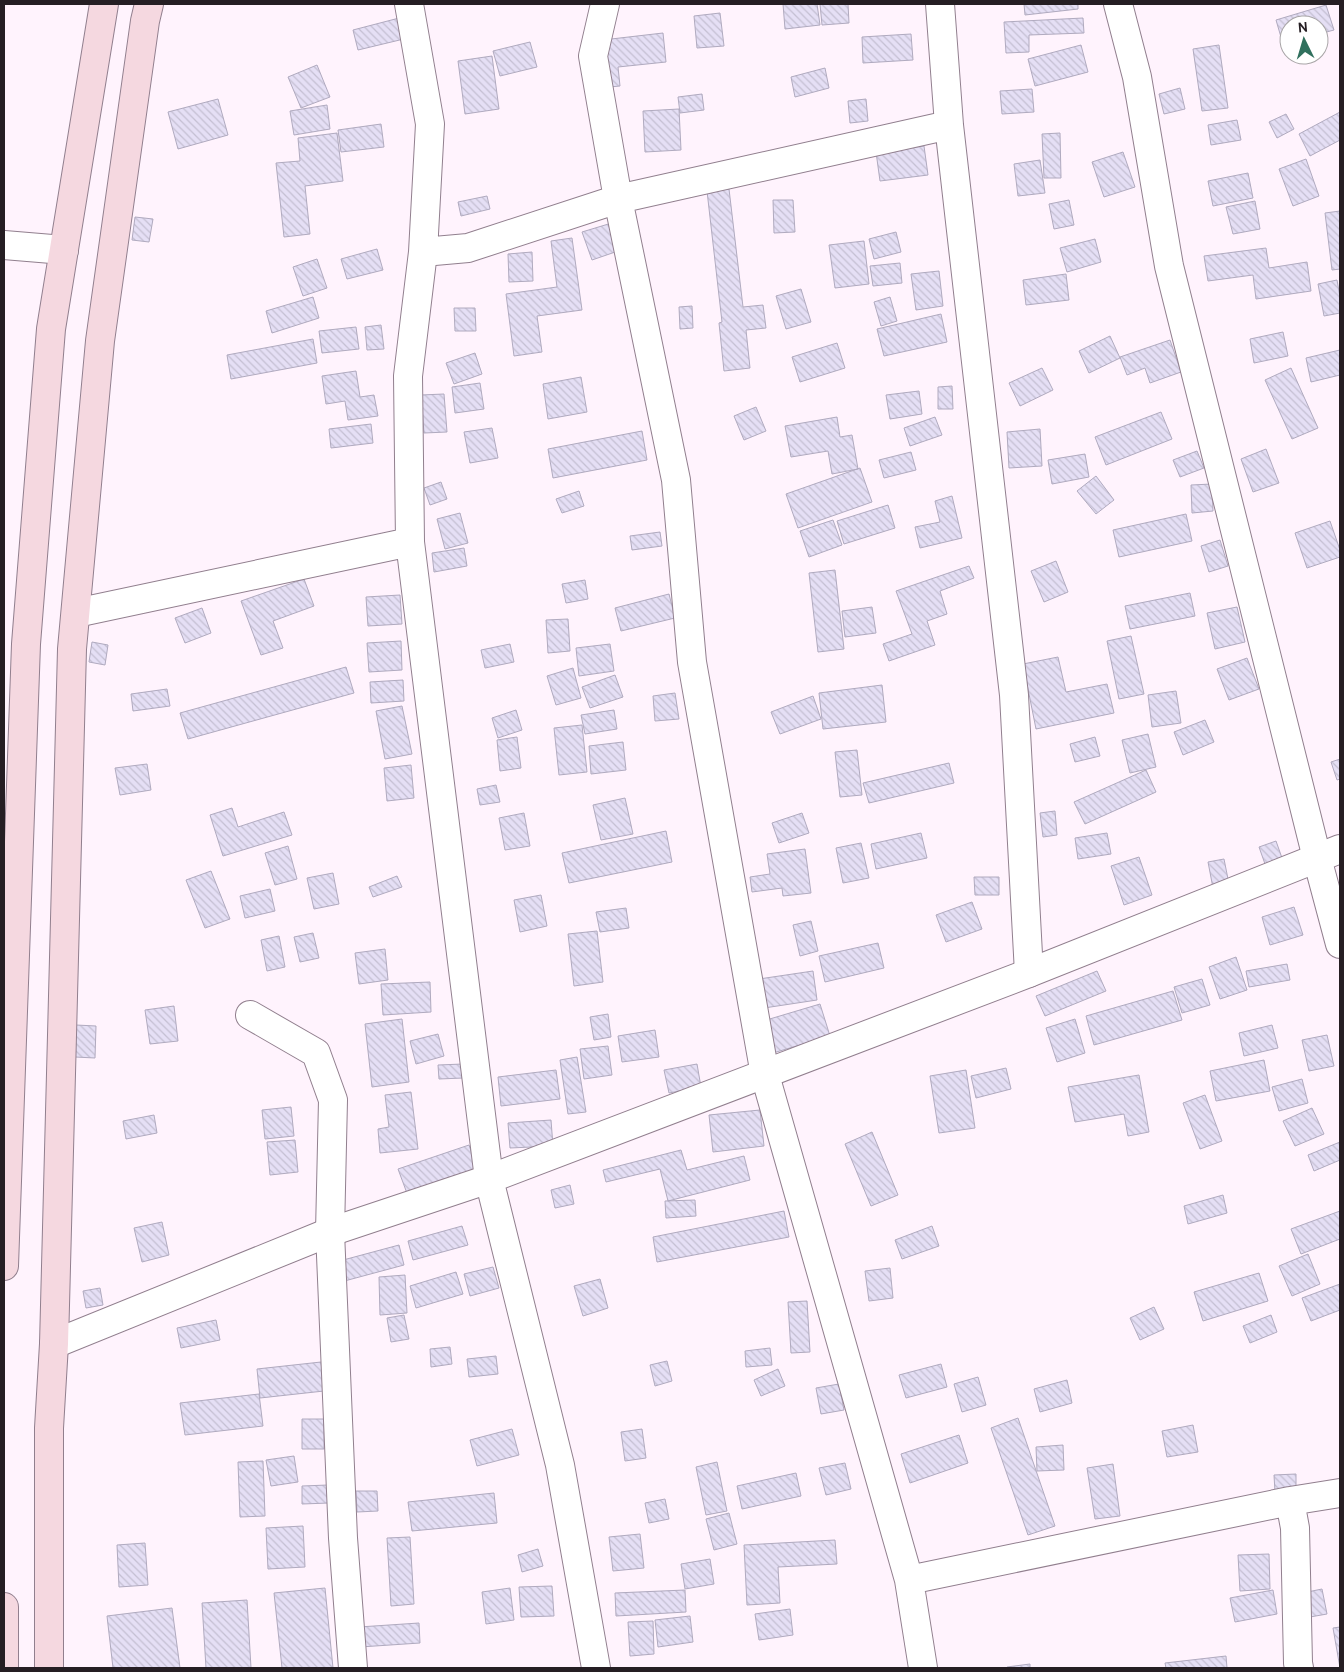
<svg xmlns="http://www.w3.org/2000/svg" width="1344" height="1672" viewBox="0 0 1344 1672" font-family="Overpass,sans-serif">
<defs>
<pattern id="building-back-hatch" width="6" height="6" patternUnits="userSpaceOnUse" patternTransform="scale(1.25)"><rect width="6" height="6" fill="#e5dff5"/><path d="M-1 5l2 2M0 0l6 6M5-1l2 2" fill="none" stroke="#c4bfd2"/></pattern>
</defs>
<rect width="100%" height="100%" fill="#fff3fd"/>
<path fill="url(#building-back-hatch)" stroke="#b0aabf" d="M783,4H817L820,25L785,29Z
M820,4H848L849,23L822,25Z
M1024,4H1078V9L1025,15Z
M1326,5L1334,30L1319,34V25H1289V43L1283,44L1276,20Z
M720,13L724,46L697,48L694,16Z
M403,17L408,38L358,50L353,30Z
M1083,18L1084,33L1029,35V52L1006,53L1004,22Z
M663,33L666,62L618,67L620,86L599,88L594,41Z
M911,34L913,60L863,63L862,37Z
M530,42L537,67L500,76L493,51Z
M1081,45L1088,72L1035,86L1028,59Z
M1219,45L1228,108L1202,111L1193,49Z
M492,56L499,109L465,114L458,61Z
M317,65L330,97L301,108L288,77Z
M825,68L829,88L795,97L791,77Z
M1180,88L1185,109L1164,114L1159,94Z
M1032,89L1034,112L1002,114L1000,91Z
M702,94L704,110L680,113L678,97Z
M218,99L228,135L178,149L168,112Z
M866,99L868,121L850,123L848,101Z
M327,105L330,129L294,135L290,111Z
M679,109L681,150L645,152L643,111Z
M1340,112V140L1310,156L1299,134Z
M1286,114L1294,129L1277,138L1269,122Z
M1237,120L1241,140L1211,145L1208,125Z
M381,124L384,147L341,152L338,130Z
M337,133L343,181L305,186L310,234L284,237L276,163L300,161L298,138Z
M1060,133L1061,178H1044L1042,134Z
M924,146L928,175L880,181L876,152Z
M1123,152L1135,187L1104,197L1092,162Z
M1306,159L1319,196L1293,206L1279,169Z
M1040,160L1045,193L1018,196L1014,164Z
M1248,173L1253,198L1213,206L1208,181Z
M729,189L743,307L763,305L766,328L746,330L750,368L724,371L719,323L722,322L707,191Z
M487,196L490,209L461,216L458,202Z
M773,200H793L795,232L774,233Z
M1069,200L1074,225L1054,229L1049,204Z
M1255,201L1260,229L1233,234L1226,207Z
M1340,211V269L1332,270L1325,213Z
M135,217L153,219L149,242L132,240Z
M615,222L624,249L592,260L582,232Z
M896,232L901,252L874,259L869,239Z
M572,238L582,310L537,316L542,352L514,356L506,294L557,287L551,241Z
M1095,239L1101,262L1067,272L1060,248Z
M864,241L869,284L835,288L829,245Z
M1266,248L1269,268L1307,262L1311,291L1256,299L1253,275L1208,281L1204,256Z
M377,249L383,270L347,279L341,259Z
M532,252L533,281L509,282L508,254Z
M317,259L327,288L303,296L293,267Z
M900,263L902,283L873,286L870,266Z
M939,271L943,306L916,310L911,274Z
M1066,274L1069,300L1026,305L1023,280Z
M1337,280L1340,297V313L1324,316L1318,284Z
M801,289L811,322L786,329L776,296Z
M313,297L319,318L272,333L266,311Z
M890,297L897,321L881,326L874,302Z
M692,306L693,328L680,329L679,307Z
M454,308H475L476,331H455Z
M941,314L947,342L884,356L877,329Z
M381,325L384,349L367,350L365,327Z
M356,327L359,349L322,353L319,331Z
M1283,332L1288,356L1254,363L1250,339Z
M1110,336L1120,358L1089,373L1079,351Z
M313,339L317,363L231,379L227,355Z
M1170,340L1181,372L1150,383L1145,368L1127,375L1120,357Z
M837,343L845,368L800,382L792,357Z
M1340,350V375L1311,382L1306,358Z
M475,353L482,374L454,384L446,363Z
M1042,368L1053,390L1020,406L1009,383Z
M1291,368L1318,428L1292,439L1265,380Z
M356,371L360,397L374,395L378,416L348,420L345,401L326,404L322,376Z
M581,377L587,412L548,419L543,384Z
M480,383L484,409L455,413L452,387Z
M952,386L953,409H938V387Z
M919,391L922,414L890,419L886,395Z
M444,394L447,432L424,433L421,395Z
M756,407L766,431L744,440L734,416Z
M1161,412L1172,439L1106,465L1095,437Z
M837,417L840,437L852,435L858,469L832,474L828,451L791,457L785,426Z
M935,417L942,435L910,446L904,428Z
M371,424L373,443L331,448L329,429Z
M492,428L498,458L470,463L464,432Z
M1040,429L1042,466L1009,468L1007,432Z
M642,431L647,460L553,478L548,449Z
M1266,449L1279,483L1253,492L1241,459Z
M1197,451L1204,468L1180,477L1173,460Z
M911,452L916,470L884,478L879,460Z
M1085,454L1089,477L1052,484L1048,460Z
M860,468L872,502L798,528L786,494Z
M1096,476L1114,500L1096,514L1077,491Z
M441,482L447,499L430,505L424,488Z
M1212,484L1213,511L1192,513L1191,485Z
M579,491L584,506L562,513L556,499Z
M952,496L962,538L920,548L915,527L940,522L935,501Z
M888,505L895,528L844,544L837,521Z
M460,513L468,543L445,549L437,519Z
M1186,514L1192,541L1119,557L1113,530Z
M833,520L842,545L809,557L800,531Z
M1330,521L1340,550V557L1307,568L1295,533Z
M660,532L662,546L632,550L630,536Z
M1220,540L1228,566L1209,572L1201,546Z
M464,548L467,566L434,572L432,553Z
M1056,561L1068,592L1044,602L1031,571Z
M969,566L974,578L940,591L947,614L927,621L935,645L889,661L883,644L912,634L896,591Z
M835,570L844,649L818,652L809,573Z
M304,579L314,606L273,621L283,648L261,655L241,601Z
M585,580L588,599L566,603L562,584Z
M1190,593L1195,616L1130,629L1125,606Z
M669,594L675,618L621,631L615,608Z
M400,595L402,624L368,626L366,597Z
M872,607L876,633L845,637L842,611Z
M1237,607L1245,642L1215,649L1207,613Z
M202,608L211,633L185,643L175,618Z
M568,619L570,651L548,653L546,620Z
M1131,636L1144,694L1119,699L1107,641Z
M401,641L402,670L369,672L367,643Z
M92,642L108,645L105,665L89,662Z
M510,644L514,662L485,668L481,650Z
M610,644L614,671L579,676L576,648Z
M1058,657L1066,692L1107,684L1114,713L1036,729L1023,664Z
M1247,658L1259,689L1229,700L1217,669Z
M346,667L354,693L188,739L180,713Z
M573,668L581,698L556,705L547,676Z
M615,675L623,697L590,708L582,687Z
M403,680L404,701L371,703L370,682Z
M882,685L886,722L823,729L819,693Z
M167,689L170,706L133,711L131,694Z
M1176,691L1181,723L1152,727L1148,695Z
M675,693L679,719L655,721L653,696Z
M813,696L821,719L780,734L771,712Z
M402,706L412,754L385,759L376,711Z
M516,710L522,730L498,738L492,718Z
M614,710L617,729L585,734L581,715Z
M1205,720L1214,742L1183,755L1174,732Z
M582,725L587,772L559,775L554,728Z
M1148,734L1156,767L1130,773L1122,740Z
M517,737L521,768L500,771L497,740Z
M1095,737L1100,756L1075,762L1070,744Z
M623,742L626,770L591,774L589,746Z
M857,750L862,795L840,797L835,752Z
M1340,759V779L1337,780L1331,762Z
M949,763L954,783L869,803L863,783Z
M147,764L151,790L120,795L115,768Z
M411,765L414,798L387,801L384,768Z
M1146,770L1156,792L1085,824L1074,802Z
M496,785L500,802L480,805L477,789Z
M625,798L633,834L601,840L593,805Z
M232,808L238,827L284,812L292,835L223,856L210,815Z
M1055,811L1057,835L1043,837L1040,813Z
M524,813L530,846L505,850L499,818Z
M802,813L809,833L779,843L772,823Z
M666,831L672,862L569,883L562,853Z
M921,833L927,858L876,869L871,844Z
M1107,833L1111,854L1078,859L1075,838Z
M1276,841L1282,858L1265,864L1259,847Z
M861,843L869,878L843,883L836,848Z
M288,846L297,879L275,885L265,853Z
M805,849L811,893L783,896L782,888L752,892L750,877L770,874L767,854Z
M1139,857L1152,895L1124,905L1111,866Z
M1224,859L1229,884L1213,888L1208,862Z
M211,871L230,919L205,928L186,880Z
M333,873L339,904L314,909L307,878Z
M397,876L402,887L373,897L369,887Z
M974,877H999V895H975Z
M270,889L275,911L245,918L240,896Z
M541,895L547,926L520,932L514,900Z
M972,902L982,929L946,942L936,915Z
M1294,907L1303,935L1270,945L1262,917Z
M626,908L629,928L600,932L596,912Z
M811,921L818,951L800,956L793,925Z
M597,931L603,982L574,986L568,934Z
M313,933L319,958L300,962L294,937Z
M279,936L285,967L267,971L261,940Z
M878,943L884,968L825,982L819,956Z
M385,949L388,980L359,984L355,953Z
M1236,957L1247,990L1220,999L1209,967Z
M1287,964L1290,980L1249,987L1246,971Z
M813,971L817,1000L764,1008L759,979Z
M1097,971L1106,991L1045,1016L1036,996Z
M1202,979L1210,1005L1182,1013L1174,987Z
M430,982L431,1012L383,1015L381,984Z
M1173,991L1182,1020L1094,1045L1086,1016Z
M820,1004L830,1036L773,1053L763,1021Z
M174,1006L178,1041L150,1044L145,1010Z
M608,1014L611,1037L594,1040L590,1017Z
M402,1019L409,1082L372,1087L365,1024Z
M1075,1019L1085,1053L1057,1062L1046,1028Z
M76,1025L96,1026L95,1058L75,1057Z
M1272,1025L1278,1048L1244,1056L1239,1033Z
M655,1030L659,1057L622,1062L618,1036Z
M438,1034L444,1056L416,1064L410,1041Z
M1327,1035L1334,1066L1309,1071L1302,1040Z
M608,1046L612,1075L584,1079L580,1049Z
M577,1057L586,1112L568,1114L560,1060Z
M1264,1060L1270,1091L1216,1101L1210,1071Z
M463,1064V1078L439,1079L438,1065Z
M697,1064L701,1087L669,1093L664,1070Z
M1006,1068L1011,1089L976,1098L971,1076Z
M556,1070L560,1099L501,1106L498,1077Z
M966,1070L975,1128L939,1133L930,1076Z
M1139,1075L1149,1132L1128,1136L1124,1114L1075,1122L1068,1087Z
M1302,1079L1308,1103L1279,1111L1272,1087Z
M411,1092L418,1149L380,1153L378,1129L389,1127L385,1095Z
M1205,1095L1222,1141L1200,1149L1183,1103Z
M291,1107L294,1136L265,1139L262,1110Z
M1312,1108L1324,1134L1295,1146L1283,1121Z
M760,1110L764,1146L713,1152L709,1115Z
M154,1115L157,1133L126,1139L123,1121Z
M551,1120L553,1146L510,1148L508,1123Z
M872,1132L898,1195L871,1206L845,1144Z
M295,1140L298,1172L270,1175L267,1142Z
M1340,1142V1160L1314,1171L1308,1155Z
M469,1145L478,1172L408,1196L398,1169Z
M681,1150L687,1170L744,1156L750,1180L668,1201L660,1169L606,1182L603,1170Z
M570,1185L574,1204L555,1208L551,1190Z
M1223,1195L1227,1213L1188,1224L1184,1206Z
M695,1200L696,1216L666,1218L665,1201Z
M784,1211L789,1237L657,1262L653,1237Z
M1340,1211V1239L1301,1254L1291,1229Z
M162,1222L169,1255L142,1262L134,1228Z
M462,1226L468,1245L413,1260L408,1241Z
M932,1226L939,1246L902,1259L895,1240Z
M399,1245L404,1265L337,1283L332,1263Z
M1308,1254L1320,1284L1292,1296L1279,1266Z
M493,1267L499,1288L470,1296L464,1274Z
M890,1268L893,1298L869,1301L865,1271Z
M456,1272L463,1294L416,1308L410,1286Z
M1259,1273L1268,1301L1203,1321L1194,1292Z
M405,1275L407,1313L380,1315L379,1277Z
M600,1279L608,1308L583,1316L574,1286Z
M1340,1284V1310L1311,1321L1302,1298Z
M100,1288L103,1305L86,1308L83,1291Z
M807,1301L810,1352L791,1353L788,1302Z
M1154,1307L1164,1329L1140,1340L1130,1318Z
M404,1315L409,1339L391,1342L387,1318Z
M1271,1315L1277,1332L1250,1343L1243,1326Z
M216,1320L220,1340L181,1348L177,1328Z
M450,1347L452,1364L431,1367L430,1349Z
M770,1348L772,1365L746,1367L745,1351Z
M496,1356L498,1374L469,1377L467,1359Z
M667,1361L672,1381L655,1386L650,1365Z
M321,1362L324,1391L260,1398L257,1369Z
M941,1364L947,1387L906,1398L899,1375Z
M778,1369L785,1386L761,1396L754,1380Z
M978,1377L986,1405L962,1412L954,1384Z
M1067,1380L1072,1403L1040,1412L1034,1389Z
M839,1384L844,1410L821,1414L816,1388Z
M259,1394L263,1426L185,1435L180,1403Z
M1018,1418L1055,1526L1028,1535L991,1428Z
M302,1419H324V1449H302Z
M1193,1425L1198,1452L1167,1457L1162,1431Z
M512,1429L519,1455L477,1466L470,1440Z
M642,1429L646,1458L625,1461L621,1432Z
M959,1435L968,1463L910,1483L901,1454Z
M1063,1445L1064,1470L1037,1471L1036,1447Z
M294,1456L298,1482L271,1486L266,1460Z
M263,1461L265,1516L240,1517L238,1462Z
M717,1462L727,1511L706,1515L696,1467Z
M845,1463L851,1489L826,1495L819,1468Z
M1113,1464L1120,1516L1095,1519L1087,1468Z
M796,1473L801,1496L742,1509L737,1486Z
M1296,1474V1491L1275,1492L1274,1475Z
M328,1485L329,1503L302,1504V1486Z
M356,1491H377L378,1511L357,1512Z
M494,1493L497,1523L412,1531L408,1502Z
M665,1499L669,1519L649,1523L645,1503Z
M729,1513L737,1544L714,1550L706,1519Z
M303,1526L305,1567L268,1569L266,1528Z
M640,1534L644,1568L613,1571L609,1537Z
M410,1537L414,1604L391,1606L387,1538Z
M835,1540L837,1564L778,1567L780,1603L747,1605L744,1545Z
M145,1543L148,1585L119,1587L117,1545Z
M538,1549L543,1566L522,1572L518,1555Z
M1269,1554L1270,1589L1240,1591L1238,1555Z
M710,1559L714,1584L685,1589L681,1564Z
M552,1586L554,1616L521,1617L519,1587Z
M325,1588L333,1668H282L274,1593Z
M510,1588L514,1620L486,1624L482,1592Z
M1322,1589L1327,1614L1293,1620L1288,1596Z
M685,1590L686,1612L616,1616L615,1593Z
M1273,1590L1277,1614L1235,1622L1230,1598Z
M247,1600L251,1668H206L202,1603Z
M172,1608L180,1668H113L107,1616Z
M790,1609L793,1635L759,1640L755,1614Z
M690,1616L693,1642L658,1647L655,1620Z
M653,1621L654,1654L630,1656L628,1622Z
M419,1623L420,1643L360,1647L359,1627Z
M1340,1627V1668L1333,1628Z
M1226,1656L1227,1668H1166L1165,1663Z
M1030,1664V1668H1007V1667Z"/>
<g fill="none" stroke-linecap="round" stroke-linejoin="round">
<defs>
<path id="minor" d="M605,4L593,56L618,199L676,480L692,662L765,1075L909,1580L923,1668
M940,4L949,125L1014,695L1029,973
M1118,4L1137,77L1169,266L1317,858L1340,944
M4,245L64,250
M423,252L468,248L618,199L949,125
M410,542L489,1179L560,1465L596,1668
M76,613L410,542L408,376L423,252L430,124L409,4
M250,1015L316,1053L333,1100L330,1232L343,1538L353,1668
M1290,1501L1295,1528L1298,1663L1299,1668
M909,1580L1290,1501L1340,1493"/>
<path id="tertiary" d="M54,1344L330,1232L489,1179L1029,973L1340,849"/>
<path id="secondary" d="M4,1266L26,644L51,329L104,4
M4,1607V1668
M49,1668V1428L54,1344L72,649L100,341L145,21L149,4"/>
</defs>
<use href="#minor" stroke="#917f8e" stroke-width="30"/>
<use href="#tertiary" stroke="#917f8e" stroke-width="30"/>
<use href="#secondary" stroke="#917f8e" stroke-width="30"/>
<use href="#minor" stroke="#fff" stroke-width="28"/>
<use href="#tertiary" stroke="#fff" stroke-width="28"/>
<use href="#secondary" stroke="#f5d8e0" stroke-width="28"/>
</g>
<rect width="1344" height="1672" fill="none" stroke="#251e23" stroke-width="10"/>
<g transform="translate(1304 40) rotate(355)"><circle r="24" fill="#ffffff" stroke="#a8a5a7"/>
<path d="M0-4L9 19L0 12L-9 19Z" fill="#30705d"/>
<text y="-8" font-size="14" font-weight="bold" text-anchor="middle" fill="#251e23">N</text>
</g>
</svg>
